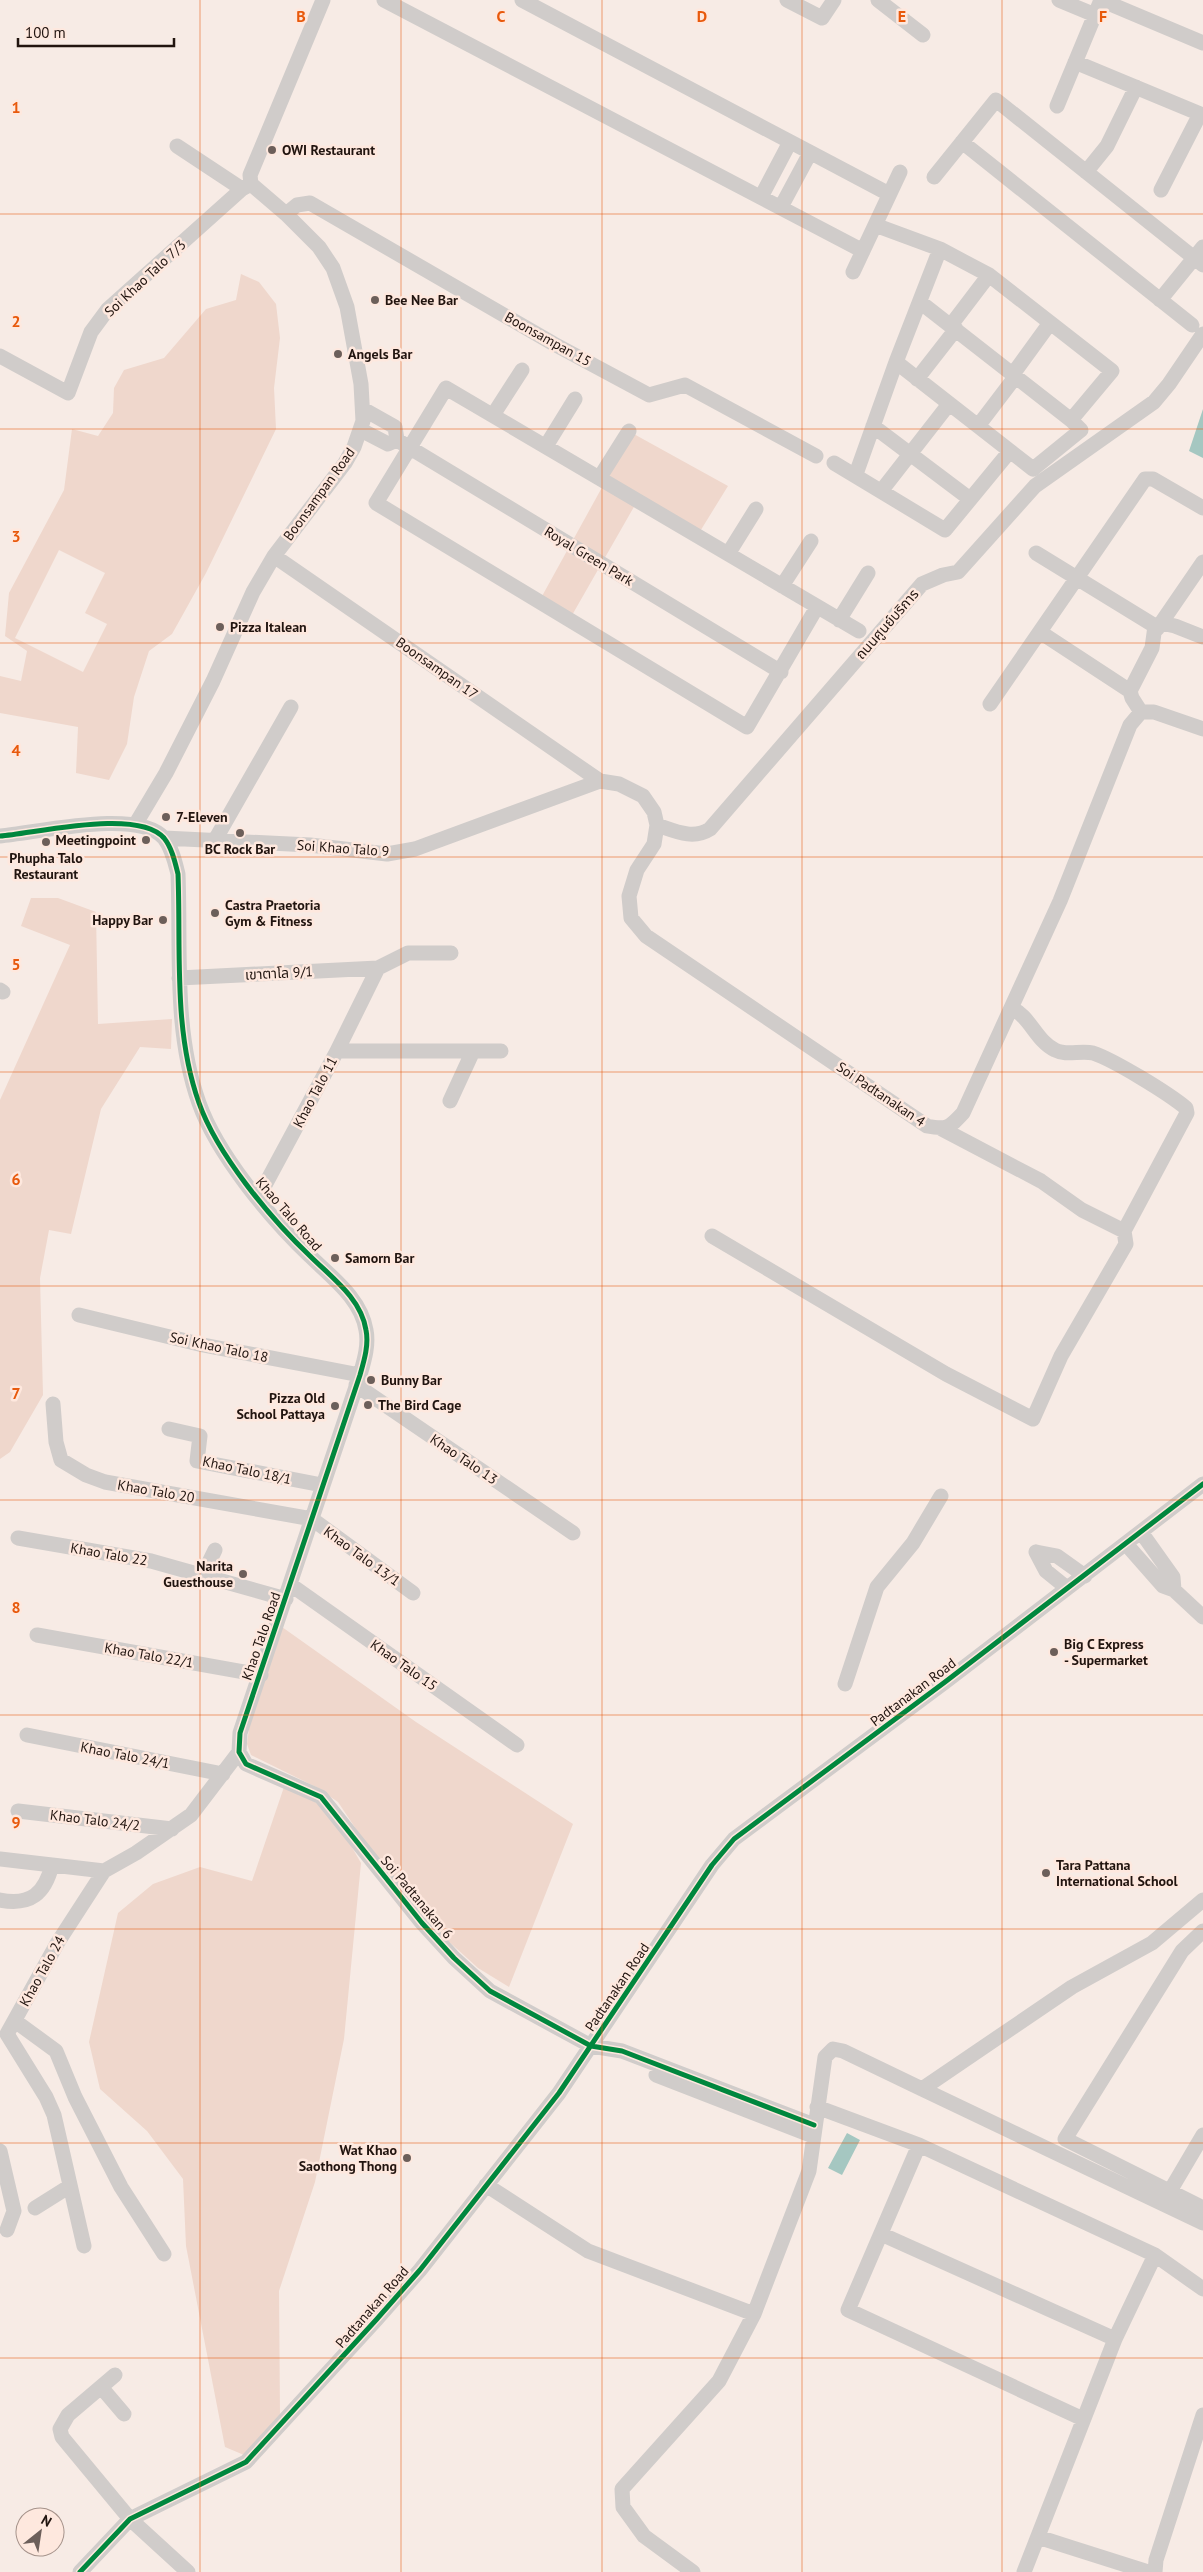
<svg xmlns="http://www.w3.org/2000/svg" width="1203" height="2572" viewBox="0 0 1203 2572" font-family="'PT Sans','Noto Sans Thai',sans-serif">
<rect width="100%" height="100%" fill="#f7ebe5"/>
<path fill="#efd7cc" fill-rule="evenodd" d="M241,274L259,282L276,304L280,338L274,388L276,429L206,573L172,634L149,651L134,697L127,744L109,780L76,773L78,727L0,713V676L21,681L27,651L5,636L9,593L64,490L72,429L98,436L113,413L114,388L124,370L164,358L206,309L236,300ZM59,550L105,573L85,613L107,624L83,672L15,638Z
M632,433L728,486L699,533L639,498L571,617L541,598Z
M31,898H58L96,912L98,1024L172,1019L171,1049L140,1047L101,1109L71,1234L49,1230L40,1278L43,1395L10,1452L0,1459V1100L70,945L21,926Z
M282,1627L416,1722L573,1824L509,1987L478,1968L446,1939L376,1859L338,1802L316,1787L251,1755L247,1744L250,1721Z
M284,1787L319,1804L346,1837L361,1863L344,2039L315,2182L279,2291L280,2416L244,2455L225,2447L186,2246L183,2179L147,2131L100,2089L89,2042L118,1913L153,1884L200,1867L252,1881Z"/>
<path fill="#a5c7c1" d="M1203,409V458L1189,451Z
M847,2133L860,2140L842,2175L828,2168Z"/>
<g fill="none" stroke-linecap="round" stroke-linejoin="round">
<path stroke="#d0ccca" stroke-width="15" d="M384,0L863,251
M522,0L889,194
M787,0L822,18L834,0
M878,0L923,35
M1059,0L1095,15
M1101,0L1203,43
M1075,62L1203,115
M1057,106L1101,0
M962,142L1192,325
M177,146L242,189
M1086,172L1107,146L1136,87
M934,177L996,100L1203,265
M1161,190L1200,114
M761,197L790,142
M781,207L810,153
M286,214L297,205L310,203L554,344L649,395L685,385L816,456
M875,225L940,249L989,275L1112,371L1071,420L1081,430L1033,469L896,362
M853,272L900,172
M1160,300L1203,247
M920,302L1071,420
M951,325L989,275
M0,356L68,393L91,332L108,309L242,189L251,184
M1013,374L1050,323
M917,379L956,329
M363,409L395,427L397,440
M493,415L522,370
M873,426L970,499
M978,426L1016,376
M361,430L388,444L397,440
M397,440L781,672
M546,446L575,399
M834,463L945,530L1010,451
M856,474L896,362L940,249
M600,477L629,431
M882,490L949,404
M1036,553L1155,626L1152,648L1130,691L1132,698L1141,712
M728,554L756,509
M274,556L600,781L619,784L643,796L654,812L657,825L654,844L637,870L629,896L631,918L646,936L927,1126C947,1130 949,1128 963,1113L1060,901L1130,725L1141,712H1154L1203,729
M782,586L811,541
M817,607L747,727L376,503L446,388L859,631
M839,620L868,573
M1161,623L1175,626L1203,637
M1157,629L1203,562
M1040,632L1130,691
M990,704L1145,479H1153L1203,508
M135,825L166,773L213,681L253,592L274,556L345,463L354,447L363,421L361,384L347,307L333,268L319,247L286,214L251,184L250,175L323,0
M657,825C675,831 693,840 710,829L922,584L943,575L958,572L1035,486L1154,402L1169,384L1203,334
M0,836C37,833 138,808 164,838C172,848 175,862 178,874C181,950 173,1030 199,1103C217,1154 270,1218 310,1256C331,1277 361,1298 366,1330C369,1345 364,1361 360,1375L240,1733L239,1752L246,1764L321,1797L422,1923L454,1958L490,1991L591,2046L622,2051L814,2125
M164,838L310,845L387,854L415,849L600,781
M215,840L291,707
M179,978L378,968
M0,990L3,992
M1011,1008C1030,1016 1036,1041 1055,1050C1066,1056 1081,1050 1093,1053C1114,1060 1168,1093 1186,1108L1187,1113L1124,1231
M337,1051H501
M450,1101L473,1051
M258,1198L337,1051L378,968L408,953H451
M712,1236L946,1374L1033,1419L1061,1356L1126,1244L1124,1231L1082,1210L1041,1181L942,1129
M79,1315L203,1345L360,1375
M356,1385L573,1533
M53,1404L56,1442L61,1460L86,1475L105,1482L312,1519L413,1593
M169,1429L200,1436L197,1461L322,1485
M1141,1532L1173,1577L1174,1590
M18,1538L151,1561L286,1599
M1126,1544L1163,1586L1174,1590L1203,1617
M1036,1552L1057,1556L1085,1576
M1036,1552L1046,1571L1067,1588
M203,1575L215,1550
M291,1585L517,1745
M37,1635L261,1675
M845,1684L877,1587L913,1543L941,1496
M27,1735L223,1774
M18,1811L172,1829
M0,1859L104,1871
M0,1900C31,1906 45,1893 52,1865
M1203,1931L1182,1951L1065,2139L1203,2208
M15,2021L56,2051L75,2097L121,2187L164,2254
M656,2075L813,2136
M922,2089L1203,2223
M817,2107L919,2145L1155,2255L1203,2289
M919,2145L848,2310L1083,2419
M0,2151L14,2211L7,2230
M486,2185L588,2251L754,2314
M1170,2191L1203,2135
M35,2208L70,2186
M881,2234L1115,2339
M84,2246L54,2115L46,2097L7,2034L58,1942L104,1871L136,1853L191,1815L239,1752
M115,2375L68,2415L60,2429L62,2437L130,2519L188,2572
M101,2387L124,2414
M1038,2537L1148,2572
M80,2572L130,2519L246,2462L376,2320L420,2270L559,2093L712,1865L734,1839L945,1682L1203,1484
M693,2572L644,2536L623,2507L622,2489L719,2381L754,2314L809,2171L825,2057L833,2049L843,2051L922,2089L1072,1987L1152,1943L1203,1900
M1024,2572L1115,2339L1155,2255
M1155,2572L1156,2560L1203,2415"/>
<defs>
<path id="cycleway" d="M0,836C37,833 138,808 164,838C172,848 175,862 178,874C181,950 173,1030 199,1103C217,1154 270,1218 310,1256C331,1277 361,1298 366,1330C369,1345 364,1361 360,1375L240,1733L239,1752L246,1764L321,1797L422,1923L454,1958L490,1991L591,2046L622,2051L814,2125
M80,2572L130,2519L246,2462L376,2320L420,2270L559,2093L712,1865L734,1839L945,1682L1203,1484"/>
</defs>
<use href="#cycleway" stroke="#fee8de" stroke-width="8"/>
<use href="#cycleway" stroke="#00873e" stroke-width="5"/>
</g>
<path fill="none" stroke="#e8590c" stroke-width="1" stroke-opacity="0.55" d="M200,0V2572M401,0V2572M602,0V2572M802,0V2572M1002,0V2572M0,214H1203M0,429H1203M0,643H1203M0,857H1203M0,1072H1203M0,1286H1203M0,1500H1203M0,1715H1203M0,1929H1203M0,2143H1203M0,2358H1203"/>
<g fill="#6c5f5a" stroke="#fee8de" stroke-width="2">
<circle cx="272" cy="150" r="5"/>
<circle cx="375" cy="300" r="5"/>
<circle cx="338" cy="354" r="5"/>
<circle cx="220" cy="627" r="5"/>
<circle cx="166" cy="817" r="5"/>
<circle cx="240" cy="833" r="5"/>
<circle cx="146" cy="840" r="5"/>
<circle cx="46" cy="842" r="5"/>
<circle cx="215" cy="913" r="5"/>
<circle cx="163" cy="920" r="5"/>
<circle cx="335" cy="1258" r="5"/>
<circle cx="371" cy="1380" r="5"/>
<circle cx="368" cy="1405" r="5"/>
<circle cx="335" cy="1406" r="5"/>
<circle cx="243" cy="1574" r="5"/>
<circle cx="1054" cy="1652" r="5"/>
<circle cx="1046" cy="1873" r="5"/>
<circle cx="407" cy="2158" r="5"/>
</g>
<g text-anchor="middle" stroke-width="5" stroke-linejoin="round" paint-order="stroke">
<g font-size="14" font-weight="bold" fill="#21140f" stroke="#fee8de" text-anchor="start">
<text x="282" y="155">OWI Restaurant</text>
<text x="385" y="305">Bee Nee Bar</text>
<text x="348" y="359">Angels Bar</text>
<text x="230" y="632">Pizza Italean</text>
<text x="176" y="822">7-Eleven</text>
<text x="136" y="845" text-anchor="end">Meetingpoint</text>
<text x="240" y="854" text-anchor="middle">BC Rock Bar</text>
<text x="46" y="863" text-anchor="middle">Phupha Talo<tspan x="46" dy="16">Restaurant</tspan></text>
<text x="225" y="910">Castra Praetoria<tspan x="225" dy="16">Gym &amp; Fitness</tspan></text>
<text x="153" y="925" text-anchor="end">Happy Bar</text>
<text x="345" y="1263">Samorn Bar</text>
<text x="381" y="1385">Bunny Bar</text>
<text x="325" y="1403" text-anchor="end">Pizza Old<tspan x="325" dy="16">School Pattaya</tspan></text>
<text x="378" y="1410">The Bird Cage</text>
<text x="233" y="1571" text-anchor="end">Narita<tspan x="233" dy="16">Guesthouse</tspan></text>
<text x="1064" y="1649">Big C Express<tspan x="1064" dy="16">- Supermarket</tspan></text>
<text x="1056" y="1870">Tara Pattana<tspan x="1056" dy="16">International School</tspan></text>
<text x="397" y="2155" text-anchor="end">Wat Khao<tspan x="397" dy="16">Saothong Thong</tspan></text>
</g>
<g font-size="14" fill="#21140f" stroke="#fee8de">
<text transform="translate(145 278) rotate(-43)" y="5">Soi Khao Talo 7/3</text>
<text transform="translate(548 339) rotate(29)" y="5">Boonsampan 15</text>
<text transform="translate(319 494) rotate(-54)" y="5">Boonsampan Road</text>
<text transform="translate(589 556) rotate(31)" y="5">Royal Green Park</text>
<text transform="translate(887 624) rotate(-49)" y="5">ถนนศูนย์บริการ</text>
<text transform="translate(437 668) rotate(35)" y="5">Boonsampan 17</text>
<text transform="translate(343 848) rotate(4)" y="5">Soi Khao Talo 9</text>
<text transform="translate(279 973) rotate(-3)" y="5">เขาตาโล 9/1</text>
<text transform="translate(315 1092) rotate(-62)" y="5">Khao Talo 11</text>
<text transform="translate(881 1094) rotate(34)" y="5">Soi Padtanakan 4</text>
<text transform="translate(289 1214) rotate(49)" y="5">Khao Talo Road</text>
<text transform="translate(219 1347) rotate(12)" y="5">Soi Khao Talo 18</text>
<text transform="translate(464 1459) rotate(34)" y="5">Khao Talo 13</text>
<text transform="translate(247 1470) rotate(12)" y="5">Khao Talo 18/1</text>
<text transform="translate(156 1491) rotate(10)" y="5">Khao Talo 20</text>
<text transform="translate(109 1554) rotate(10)" y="5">Khao Talo 22</text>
<text transform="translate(362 1556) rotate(36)" y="5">Khao Talo 13/1</text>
<text transform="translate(261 1636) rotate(-71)" y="5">Khao Talo Road</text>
<text transform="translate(149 1655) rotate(10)" y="5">Khao Talo 22/1</text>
<text transform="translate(404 1665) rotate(35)" y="5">Khao Talo 15</text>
<text transform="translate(913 1692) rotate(-37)" y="5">Padtanakan Road</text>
<text transform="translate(125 1755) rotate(11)" y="5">Khao Talo 24/1</text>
<text transform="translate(95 1820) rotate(7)" y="5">Khao Talo 24/2</text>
<text transform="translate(417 1897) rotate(50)" y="5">Soi Padtanakan 6</text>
<text transform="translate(42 1971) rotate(-61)" y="5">Khao Talo 24</text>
<text transform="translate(617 1987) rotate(-56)" y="5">Padtanakan Road</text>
<text transform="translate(372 2307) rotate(-49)" y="5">Padtanakan Road</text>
</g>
</g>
<g font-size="16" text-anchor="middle" font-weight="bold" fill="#e8590c" stroke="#fee8de" stroke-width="5" stroke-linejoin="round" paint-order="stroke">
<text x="301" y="22">B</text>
<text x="501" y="22">C</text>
<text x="702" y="22">D</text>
<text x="902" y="22">E</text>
<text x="1103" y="22">F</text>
<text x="16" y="113">1</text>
<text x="16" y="327">2</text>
<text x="16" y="542">3</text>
<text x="16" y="756">4</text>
<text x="16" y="970">5</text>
<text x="16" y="1185">6</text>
<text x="16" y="1399">7</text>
<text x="16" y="1613">8</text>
<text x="16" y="1828">9</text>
</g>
<g transform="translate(40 2532) rotate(30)"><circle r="24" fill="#fee8de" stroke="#a6938b"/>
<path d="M0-4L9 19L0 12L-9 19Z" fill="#6c5f5a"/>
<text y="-8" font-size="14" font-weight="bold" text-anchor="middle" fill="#21140f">N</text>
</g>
<path d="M18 38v8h156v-8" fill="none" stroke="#21140f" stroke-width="2.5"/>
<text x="25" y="38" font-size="15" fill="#21140f" stroke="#fee8de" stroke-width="4" paint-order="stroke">100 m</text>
</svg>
